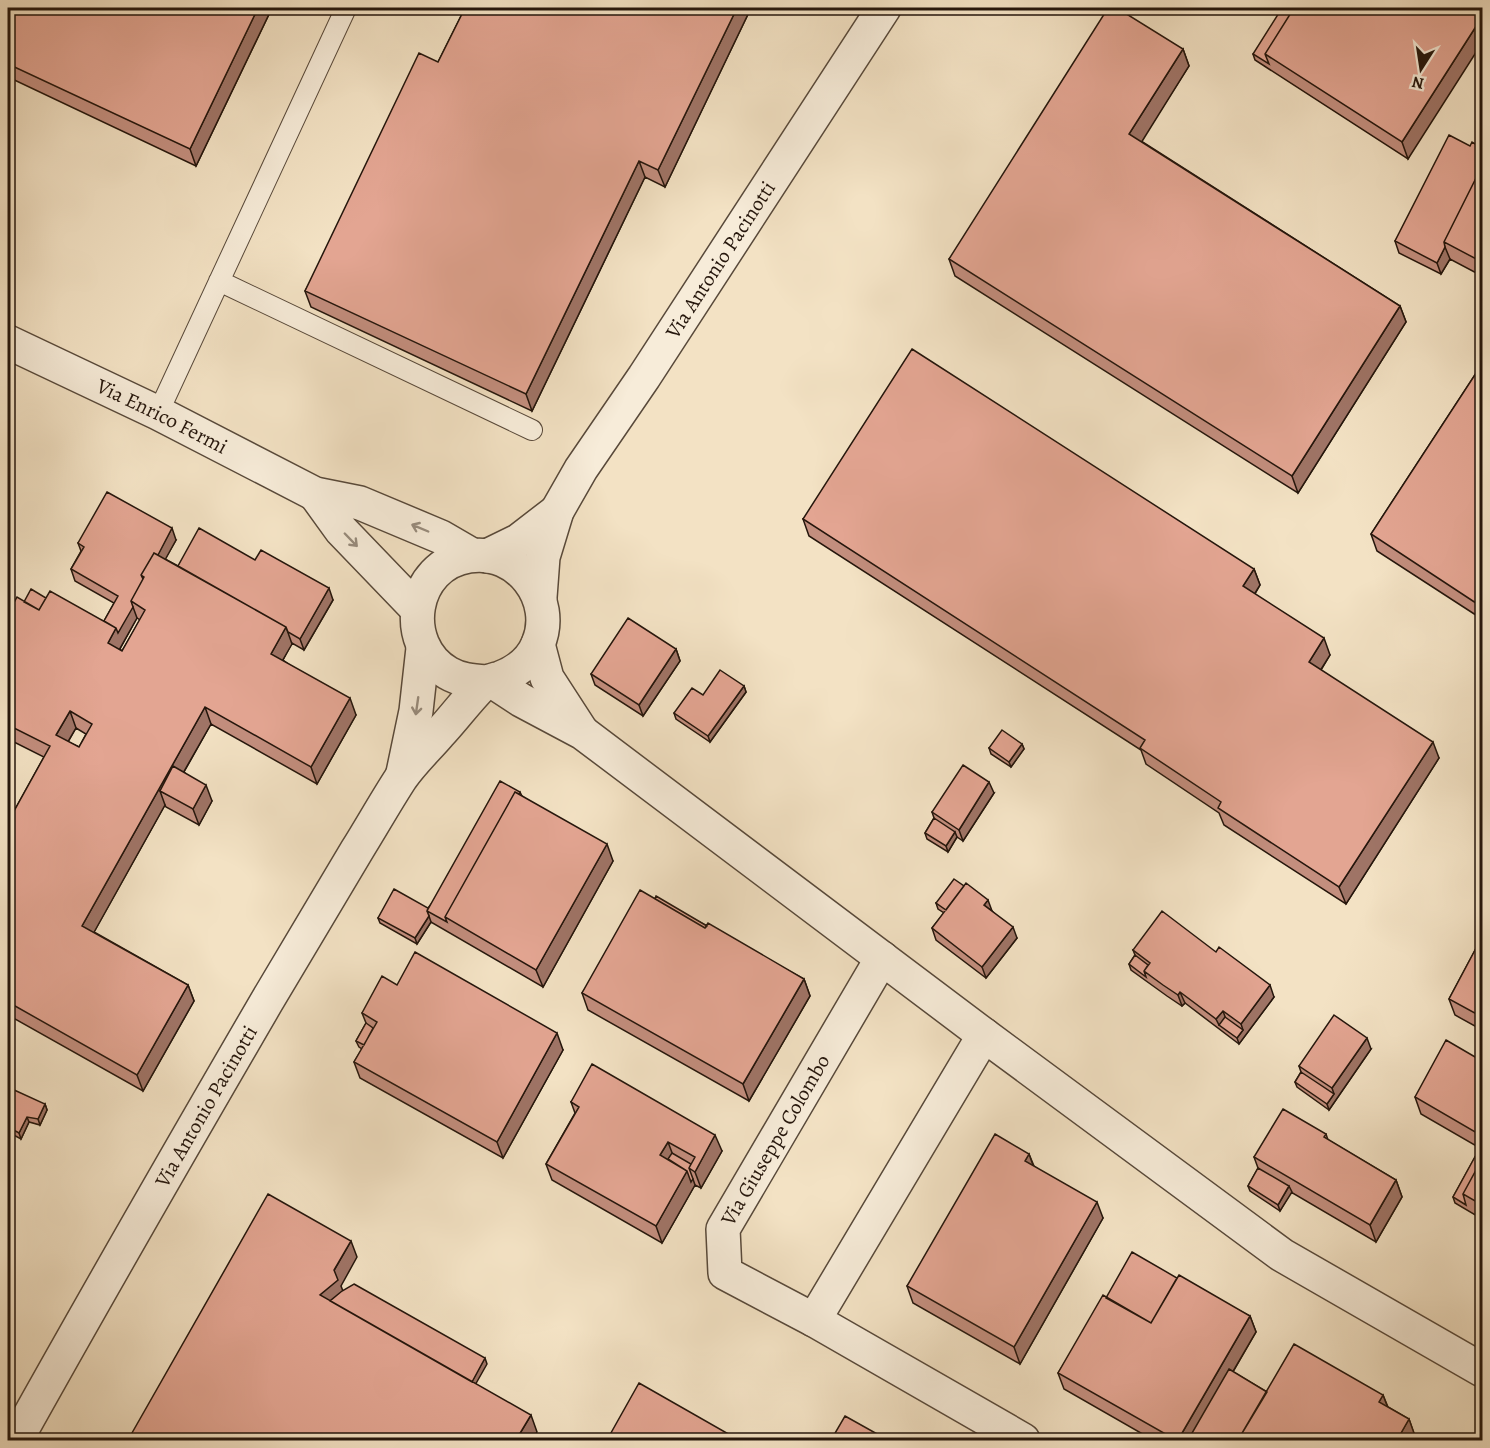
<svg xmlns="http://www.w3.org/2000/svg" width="1490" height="1448" viewBox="0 0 1490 1448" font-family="Alegreya,serif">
<rect width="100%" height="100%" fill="#f3e2c4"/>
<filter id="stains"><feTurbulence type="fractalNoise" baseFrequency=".00333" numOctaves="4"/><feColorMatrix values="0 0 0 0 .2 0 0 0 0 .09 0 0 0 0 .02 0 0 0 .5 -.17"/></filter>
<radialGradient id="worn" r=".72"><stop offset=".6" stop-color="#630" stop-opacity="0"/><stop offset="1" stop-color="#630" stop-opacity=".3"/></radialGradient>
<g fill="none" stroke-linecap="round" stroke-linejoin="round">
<defs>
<path id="service" d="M219,281L532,430
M158,413L346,8"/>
<g id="minor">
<path id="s1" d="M8,342L158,413L315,494L360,503L441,537L472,555"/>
<path d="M315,494L341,530L417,609"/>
<path d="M487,556L518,541L557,511"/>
<path id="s2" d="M540,597L543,557L557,511L581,469L644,377L884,8"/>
<path d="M538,644L547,678L582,732"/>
<path d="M492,681L521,700L583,733L984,1035L1282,1255L1482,1370"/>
<path d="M403,773L416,711L423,648"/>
<path d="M984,1035L814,1320L1023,1440"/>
<path id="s3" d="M814,1320L725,1273L723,1229L882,958"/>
<path id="s4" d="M16,1440C98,1293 182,1147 267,1001C297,951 327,900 357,850C372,826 386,801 401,778C412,762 427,748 439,734C454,718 467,700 482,685C487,681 493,680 500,678C516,672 531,661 538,644C557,600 518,548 469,556C411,565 399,644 448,673C460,680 472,681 486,682"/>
</g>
</defs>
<use href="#service" stroke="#58493a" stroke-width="22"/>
<use href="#minor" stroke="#58493a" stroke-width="36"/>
<use href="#service" stroke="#f7ecd9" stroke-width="20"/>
<use href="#minor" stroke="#f7ecd9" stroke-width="33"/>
</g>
<path fill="#c38e7e" stroke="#25160c" stroke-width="1.5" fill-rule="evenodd" d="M8,8H272L196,166L8,77Z
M465,8H751L665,187L645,177L532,411L311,307L305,291L438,62Z
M1482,8L1408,159L1255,60L1253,54Z
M1183,49L1189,66L1141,141L1400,306L1406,322L1298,493L955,276L949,259Z
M1482,148V276L1450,259L1441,274L1399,253L1395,241Z
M1482,364V619L1377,551L1371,534Z
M803,519L1254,569L1260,585L1255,594L1330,655L1321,670L1439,758L1346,904L1224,825L1219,813L1146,764L1141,750L809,536Z
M176,540L165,559L178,566L255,560L333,600L304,650L292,643L283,660L356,715L317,784L211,724L184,772L212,801L199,825L166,807L165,805L94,932L188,985L194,1001L143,1091L8,1015V822L44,757L8,739V614L24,602L104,621L114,603L75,581L71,569L81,551L78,543ZM137,618L140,620L122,651L120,649ZM76,728L86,734L79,747L68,742Z
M676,649L680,661L643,716L595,685L591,674Z
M744,686L746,692L710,742L676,719L674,713L703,695Z
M1022,744L1024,749L1011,767L991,754L989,748Z
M520,792L522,796L613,861L543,987L431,922L417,944L380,923L378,918L428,908Z
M994,793L963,841L957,837L948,852L927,839L925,833L934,818L932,812Z
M655,899L707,926L804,979L810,996L749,1101L588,1010L582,993Z
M936,903L992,911L1017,938L986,978L936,940L932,928L944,913L938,909Z
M1482,937V1030L1455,1015L1449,999Z
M1133,950L1274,997L1239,1044L1185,1003L1182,1006L1167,996L1131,970L1129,964L1135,955Z
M397,985L563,1050L503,1158L360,1078L354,1062L362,1049L359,1047L356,1041L366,1023L362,1013Z
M1371,1049L1329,1110L1297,1087L1295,1082L1301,1072L1299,1066Z
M1482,1061V1219L1455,1203L1453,1197L1480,1148L1421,1114L1415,1097Z
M8,1100L45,1104L47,1110L40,1125L29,1122L21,1139L8,1132Z
M571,1102L722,1151L701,1188L695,1185L662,1243L552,1180L546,1164L575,1113Z
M1326,1134L1328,1140L1396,1180L1402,1197L1376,1242L1291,1192L1280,1211L1250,1191L1248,1186L1258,1168L1254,1157Z
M1029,1154L1034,1166L1103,1218L1020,1364L913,1303L907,1286Z
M1177,1278L1250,1316L1256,1332L1233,1372L1267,1392L1383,1395L1388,1407L1409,1419L1415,1436L1412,1440H1153L1064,1389L1058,1373L1106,1298Z"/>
<path fill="#9f7466" stroke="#25160c" stroke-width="1.5" d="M258,8H272L196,166L190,149Z
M737,8H751L665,187L658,170Z
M1482,17V43L1408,159L1402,142Z
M1183,49L1189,66L1136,151L1129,134Z
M639,161L645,177L532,411L526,394Z
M1445,247L1450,259L1441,274L1437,263Z
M1400,306L1406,322L1298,493L1292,476Z
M172,528L176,540L149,589L145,578Z
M1254,569L1260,585L1249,603L1243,586Z
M329,588L333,600L304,650L300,639Z
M133,607L137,618L114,659L108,643L116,628Z
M286,627L292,644L277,670L271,654Z
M1324,638L1330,655L1315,679L1309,662Z
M676,649L680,661L643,716L639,705Z
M744,686L746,692L710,742L708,736Z
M350,698L356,715L317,784L311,767Z
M205,707L211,724L170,796L160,791L165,805L88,943L82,926Z
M70,711L76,728L62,752L56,735Z
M1433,742L1439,758L1346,904L1339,887Z
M1022,744L1024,749L1011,767L1009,762Z
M989,782L994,793L963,841L959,830Z
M206,785L212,801L199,825L193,809Z
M955,832L957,837L948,852L946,846Z
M607,844L613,861L543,987L536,970Z
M988,900L992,911L984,905Z
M429,916L431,922L417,944L415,938Z
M1013,927L1017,938L986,978L982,967Z
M804,979L810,996L749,1101L743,1084Z
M188,985L194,1001L143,1091L137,1075Z
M1270,985L1274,997L1239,1044L1237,1038L1243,1030L1241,1024Z
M1180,992L1185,1003L1182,1006L1178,995Z
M1223,1011L1227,1022L1219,1025L1216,1019Z
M557,1033L563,1050L503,1158L497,1142Z
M1367,1038L1371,1049L1329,1110L1327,1104L1334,1094L1332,1088Z
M45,1104L47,1110L40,1125L38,1119Z
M27,1117L29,1122L21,1139L19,1133Z
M715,1135L722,1151L701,1188L695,1172Z
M668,1142L674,1158L668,1168L660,1155Z
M1029,1154L1035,1171L1025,1161Z
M687,1171L693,1179L695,1185L662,1243L656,1226Z
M1396,1180L1402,1197L1376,1242L1370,1225Z
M1289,1186L1292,1192L1280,1211L1278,1205Z
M1097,1202L1103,1218L1020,1364L1014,1347Z
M351,1241L357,1257L341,1286L345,1296L329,1309L320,1295Z
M1250,1316L1256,1332L1193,1440H1178Z
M485,1358L487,1364L470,1394L468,1388Z
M1383,1395L1389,1411L1379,1402Z
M531,1415L537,1432L532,1440H516Z
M1409,1419L1415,1436L1412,1440H1397Z"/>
<path fill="#e3a592" stroke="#25160c" stroke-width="1.5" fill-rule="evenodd" d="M8,8H258L190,149L8,64Z
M465,8H737L658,170L639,161L526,394L305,291L419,53L438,62Z
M1108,8H1117L1183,49L1129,134L1400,306L1292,476L949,259Z
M1282,8H1294L1265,54L1269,64L1253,54Z
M1294,8H1482V17L1402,142L1265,54Z
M1449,135L1470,146L1472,142L1482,148V166L1444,242L1445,247L1437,263L1395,241Z
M1482,166V262L1444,242Z
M912,349L1254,569L1243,586L1324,638L1309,662L1433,742L1339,887L1218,808L1221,802L1140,748L1145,740L803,519Z
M1482,364V607L1371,534Z
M107,492L172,528L158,555L154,553L141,575L143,579L131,601L133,607L118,633L116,628L104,621L118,596L71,569L84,547L78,543Z
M199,528L255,560L261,550L329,588L300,639L288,632L286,627L178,566Z
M154,553L286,627L271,654L350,698L311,767L205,707L82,926L188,985L137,1075L8,1002V822L50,746L8,725V614L17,597L39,610L50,591L116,628L108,643L122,651L145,610L131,601L144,577L141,575ZM70,711L92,724L79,747L56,735Z
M31,589L46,598L39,610L24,602Z
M628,618L676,649L639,705L591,674Z
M720,670L744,686L708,736L674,713L692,688L703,695Z
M1002,730L1022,744L1009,762L989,748Z
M963,765L989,782L959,830L932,812Z
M173,766L206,785L193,809L160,791Z
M500,781L520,792L519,794L515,792L445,917L447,922L427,911Z
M515,792L607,844L536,970L445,917Z
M934,818L955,832L946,846L925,833Z
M954,879L964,886L946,910L936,903Z
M966,883L988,900L984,905L1013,927L982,967L932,928Z
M394,889L428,908L427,911L429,916L415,938L378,918Z
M640,890L705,928L708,923L804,979L743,1084L582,993Z
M656,896L707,926L705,928L655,899Z
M1162,911L1216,952L1219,947L1270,985L1241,1024L1223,1011L1216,1019L1180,992L1178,995L1163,985L1144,971L1150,963L1133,950Z
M1482,937V1017L1449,999Z
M415,952L557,1033L497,1142L354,1062L377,1022L362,1013L382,976L397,985Z
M1135,955L1148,965L1144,971L1146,977L1129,964Z
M1334,1015L1367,1038L1332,1088L1299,1066Z
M1225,1017L1243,1030L1237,1038L1219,1025Z
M366,1023L373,1028L364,1045L356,1041Z
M1446,1040L1482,1061V1136L1415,1097Z
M592,1064L715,1135L695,1172L689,1168L695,1157L668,1142L660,1155L687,1171L656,1226L546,1164L579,1107L571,1102Z
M1301,1072L1334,1094L1327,1104L1295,1082Z
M12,1089L45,1104L38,1119L27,1117L19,1133L8,1127V1100Z
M1283,1109L1326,1134L1324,1137L1396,1180L1370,1225L1254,1157Z
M995,1134L1029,1154L1025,1161L1097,1202L1014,1347L907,1286Z
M1482,1144V1159L1463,1194L1466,1205L1453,1197Z
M672,1153L691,1164L689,1168L693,1179L691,1182L687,1171L668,1159Z
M1482,1159V1205L1463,1194Z
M1258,1168L1289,1186L1278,1205L1248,1186Z
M268,1194L351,1241L334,1270L338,1280L320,1295L531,1415L516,1440H128Z
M1132,1252L1177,1278L1151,1323L1106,1298Z
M1179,1275L1250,1316L1178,1440H1176L1058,1373L1103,1295L1151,1323Z
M354,1284L485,1358L472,1382L330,1301L342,1291Z
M1294,1344L1383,1395L1379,1402L1409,1419L1397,1440H1238Z
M1229,1369L1267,1392L1238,1440H1188Z
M639,1383L739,1440H607Z
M845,1416L888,1440H831Z"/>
<defs><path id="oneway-shaft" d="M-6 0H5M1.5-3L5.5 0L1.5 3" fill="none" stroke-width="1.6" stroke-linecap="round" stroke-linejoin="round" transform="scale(1.5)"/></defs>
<g stroke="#988c7d">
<use href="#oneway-shaft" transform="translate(420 528) rotate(-157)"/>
<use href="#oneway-shaft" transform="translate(351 540) rotate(46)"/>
<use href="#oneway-shaft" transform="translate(417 706) rotate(98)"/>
</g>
<g text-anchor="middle" stroke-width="6" stroke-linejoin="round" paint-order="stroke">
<g font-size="21" fill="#25160c" stroke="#f7ecd9">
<text dy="7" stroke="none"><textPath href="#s2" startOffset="388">Via Antonio Pacinotti</textPath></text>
<text dy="7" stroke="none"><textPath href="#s1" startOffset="171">Via Enrico Fermi</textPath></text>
<text dy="7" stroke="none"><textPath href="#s4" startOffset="384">Via Antonio Pacinotti</textPath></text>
<text dy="7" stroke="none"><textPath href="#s3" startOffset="248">Via Giuseppe Colombo</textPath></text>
</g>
</g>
<rect width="1490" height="1448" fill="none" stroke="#f3e2c4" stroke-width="30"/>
<rect x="9" y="9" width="1472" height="1430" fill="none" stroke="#25160c" stroke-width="3"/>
<rect x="15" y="15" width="1460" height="1418" fill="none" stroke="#25160c" stroke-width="1.5"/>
<g transform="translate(1421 69) rotate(192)" stroke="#f7ecd9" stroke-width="4.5" paint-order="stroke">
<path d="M0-4.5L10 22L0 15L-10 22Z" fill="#25160c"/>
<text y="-9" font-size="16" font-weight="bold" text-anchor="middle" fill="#25160c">N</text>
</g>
<rect width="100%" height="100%" filter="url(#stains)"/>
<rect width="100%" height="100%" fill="url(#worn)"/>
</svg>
